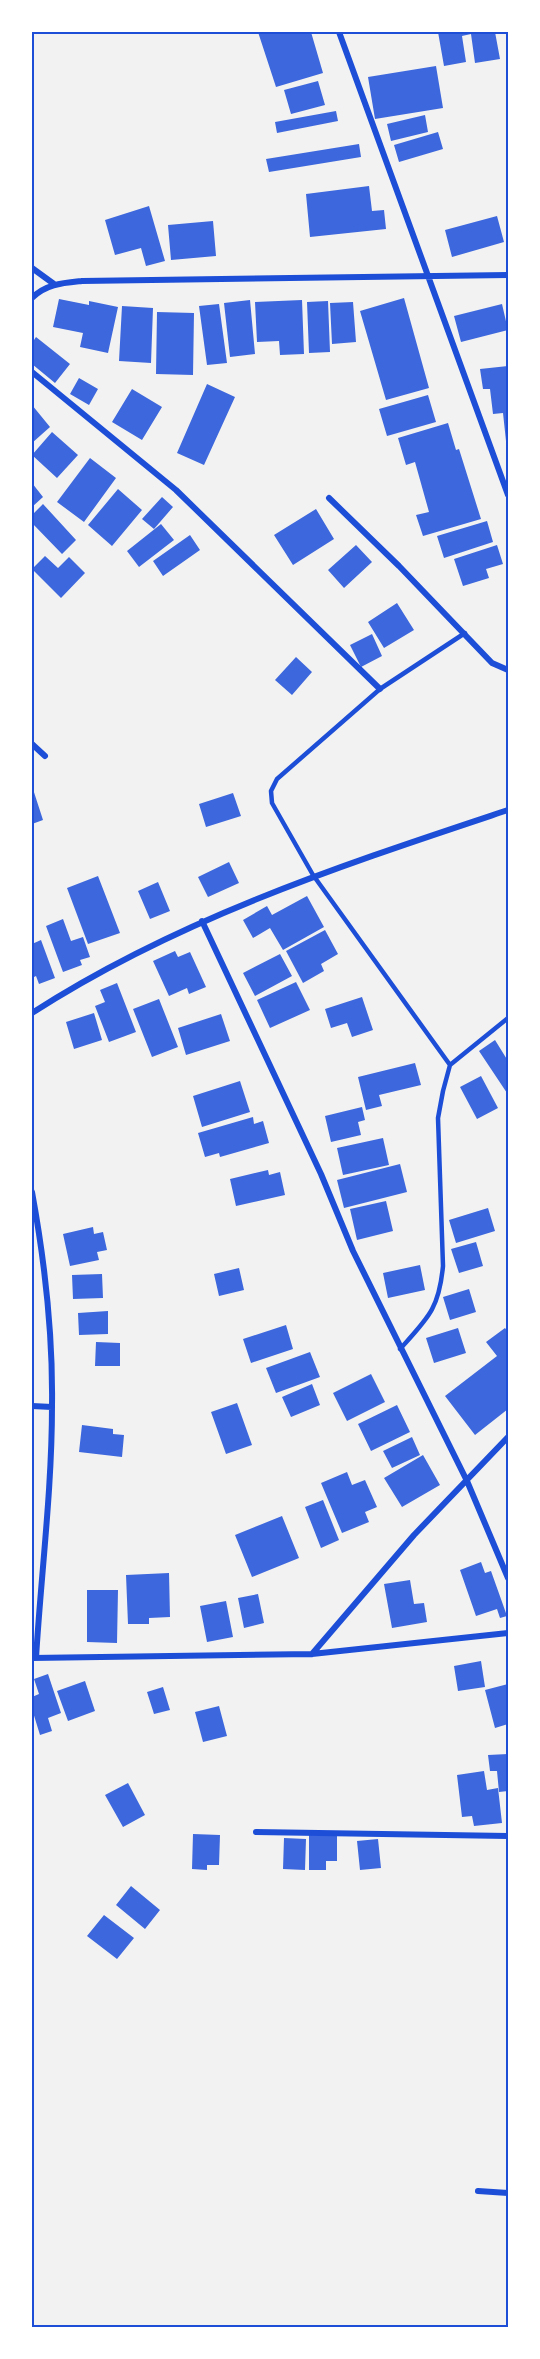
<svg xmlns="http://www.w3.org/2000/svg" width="540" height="2359" viewBox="0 0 540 2359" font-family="Inter,sans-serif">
<rect width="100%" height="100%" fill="#f2f2f2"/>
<path fill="#3d67dc" d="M258,32H311L323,73L276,87Z
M438,32H495L500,59L475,63L471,34L462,36L466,62L444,66Z
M436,66L443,108L375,119L368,77Z
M318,81L325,105L291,114L284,90Z
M336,111L338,121L277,133L275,122Z
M425,115L428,132L391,141L387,124Z
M438,132L443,149L399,162L394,145Z
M359,144L361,157L269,172L266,159Z
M369,186L372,211L384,210L386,229L310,237L306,194Z
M149,206L165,261L146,266L141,248L115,255L105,220Z
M497,216L504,242L452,257L445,230Z
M213,221L216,256L171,260L168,225Z
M404,298L429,388L386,400L360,311Z
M59,299L89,305V301L118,307L108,353L80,347L83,333L53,327Z
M250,300L255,354L230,357L224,303Z
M302,300L304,354L280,355L279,341L257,342L255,302Z
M328,301L330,352L309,353L307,302Z
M353,302L356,342L332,344L330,303Z
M219,304L227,363L207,365L199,306Z
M502,304L508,330L461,342L454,316Z
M122,306L153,308L151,363L119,361Z
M157,312L194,313L193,375L156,374Z
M36,337L70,364L55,383L32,364V343Z
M508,366V441H506L503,413L493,414L490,389H483L480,369Z
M79,378L98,389L89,405L70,394Z
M207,384L235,397L204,465L177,453Z
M132,389L162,407L142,440L112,422Z
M428,395L436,422L387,436L379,409Z
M32,405L50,427L32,443Z
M448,423L456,450L459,449L481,519L423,536L416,515L429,512L415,462L406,465L398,438Z
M52,432L78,455L57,478L32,455Z
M90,458L116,478L84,522L57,502Z
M32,483L43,497L32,507Z
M118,489L142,510L112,546L88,525Z
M162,497L173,507L154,529L142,519Z
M43,504L76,540L62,554L32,523V515Z
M316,509L334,539L293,565L274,535Z
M487,521L493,542L444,558L437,536Z
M161,524L174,540L139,567L127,551Z
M190,535L200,550L163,576L153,561Z
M356,545L372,562L344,588L328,570Z
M497,545L503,564L486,569L489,578L463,586L454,559Z
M45,556L58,568L69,557L85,573L61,598L32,569Z
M397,603L414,630L384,648L368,622Z
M372,634L382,656L361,667L350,645Z
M296,657L312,672L292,695L275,680Z
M32,786L43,820L32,824Z
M233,793L241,816L206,827L199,804Z
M229,862L239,883L208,897L198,877Z
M98,876L120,933L88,944L67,888Z
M158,882L170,911L150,919L138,891Z
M307,896L324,927L283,950L270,928L253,938L243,920L267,906L272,915Z
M63,919L71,941L83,937L90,957L80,960L82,965L63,972L46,926Z
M325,930L338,954L321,964L324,971L303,983L286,951Z
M41,940L55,978L39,984L36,976L32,978V944Z
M175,951L178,957L190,952L206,987L189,994L187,988L169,996L153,961Z
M280,954L292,976L255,996L243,973Z
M296,982L310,1010L270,1028L257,1000Z
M117,983L136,1032L109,1042L95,1006L105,1002L100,990Z
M362,997L373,1030L352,1037L347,1023L331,1028L325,1009Z
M159,999L178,1047L152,1057L133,1009Z
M94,1013L102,1040L74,1049L66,1022Z
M221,1014L230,1041L186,1055L178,1028Z
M495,1040L508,1061L507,1093L479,1051Z
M415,1063L421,1085L379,1095L382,1106L366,1110L358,1077Z
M481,1076L498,1108L477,1119L460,1087Z
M240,1081L250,1112L202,1127L193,1096Z
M362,1107L365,1120L358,1122L361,1135L331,1142L325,1116Z
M253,1117L254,1124L263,1121L269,1143L220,1157L219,1153L205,1157L198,1133Z
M383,1138L389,1165L343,1175L337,1148Z
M400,1164L407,1192L344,1208L337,1180Z
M268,1170L269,1175L280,1172L285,1195L236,1206L230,1179Z
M386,1201L393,1231L357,1240L350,1209Z
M488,1208L495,1231L456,1243L449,1220Z
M93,1227L94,1234L103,1232L107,1250L97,1252L99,1260L70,1266L63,1234Z
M476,1242L483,1266L459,1273L451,1249Z
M420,1265L425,1290L388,1298L383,1273Z
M239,1268L244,1290L219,1296L214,1274Z
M102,1274L103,1298L73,1299L72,1275Z
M469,1289L476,1312L450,1320L443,1297Z
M108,1311V1334L79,1335L78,1313Z
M286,1325L293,1349L251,1363L243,1339Z
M458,1328L466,1353L434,1363L426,1338Z
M505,1328L508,1332V1409L475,1435L445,1396L497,1356L486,1342Z
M96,1342L120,1343V1366H95Z
M310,1352L320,1377L276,1393L266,1368Z
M371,1374L385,1402L347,1421L333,1393Z
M312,1384L320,1405L291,1417L282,1397Z
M237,1403L252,1445L226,1454L211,1412Z
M397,1405L410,1432L371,1451L358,1424Z
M82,1425L113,1429V1434L124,1435L122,1457L79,1452Z
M412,1437L420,1455L392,1468L383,1451Z
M423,1455L440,1485L402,1507L384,1478Z
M347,1472L352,1485L365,1480L377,1507L365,1512L369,1522L342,1533L321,1483Z
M323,1500L339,1540L321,1548L305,1507Z
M282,1516L299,1558L252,1577L235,1535Z
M481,1562L485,1573L491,1571L507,1616L500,1618L497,1609L476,1616L460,1570Z
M169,1573L170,1617L149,1618V1624H128L126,1575Z
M410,1580L414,1604L424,1603L427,1622L392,1628L384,1584Z
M87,1590H118L117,1643L87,1642Z
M258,1594L264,1623L244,1628L238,1598Z
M226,1601L233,1637L207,1642L200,1606Z
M481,1661L485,1687L458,1691L454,1666Z
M48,1674L61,1713L48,1718L52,1731L40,1735L32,1709V1697L39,1694L34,1679Z
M85,1681L95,1711L68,1721L57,1691Z
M508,1684V1724L495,1728L485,1690Z
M163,1687L170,1710L154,1714L147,1692Z
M219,1706L227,1736L203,1742L195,1712Z
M508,1754V1791L499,1792L497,1771H490L488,1755Z
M484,1771L487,1790L498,1788L502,1823L474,1826L472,1816L462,1817L457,1775Z
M128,1783L145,1815L123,1827L105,1795Z
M193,1834L220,1835L219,1865H207V1870L192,1869Z
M309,1835L337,1836V1861H326V1870H309Z
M284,1838L306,1839L305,1870L283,1869Z
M378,1839L381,1868L360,1870L357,1841Z
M131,1886L160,1910L145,1929L116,1905Z
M104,1915L134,1938L117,1959L87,1936Z"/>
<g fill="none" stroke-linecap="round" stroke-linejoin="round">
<path stroke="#1d4ed8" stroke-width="4.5" d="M450,1065L313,875L272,803L271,791L277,779L380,689L465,633
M400,1349C428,1318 439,1309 443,1266L438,1118L443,1091L450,1065L508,1018"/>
<path stroke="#1d4ed8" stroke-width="6" d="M339,32L508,495
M32,268L54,284
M32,298C46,284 63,283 82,281L508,275
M32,372L176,490L380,689
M329,498L399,566L492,663L508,670
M32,744L45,756
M202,921L321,1174L353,1251L467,1481L508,1578
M32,1013C179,918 343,865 508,810
M32,1192C45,1263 53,1335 52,1406C52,1490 41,1575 36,1658
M32,1406L52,1407
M312,1654L414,1535L508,1437
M32,1658L312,1654L508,1633
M256,1832L508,1836
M478,2191L508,2193"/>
</g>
<rect width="540" height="2359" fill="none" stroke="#ffffff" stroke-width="66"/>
<rect x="33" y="33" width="474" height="2293" fill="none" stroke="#1d4ed8" stroke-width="2"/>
</svg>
